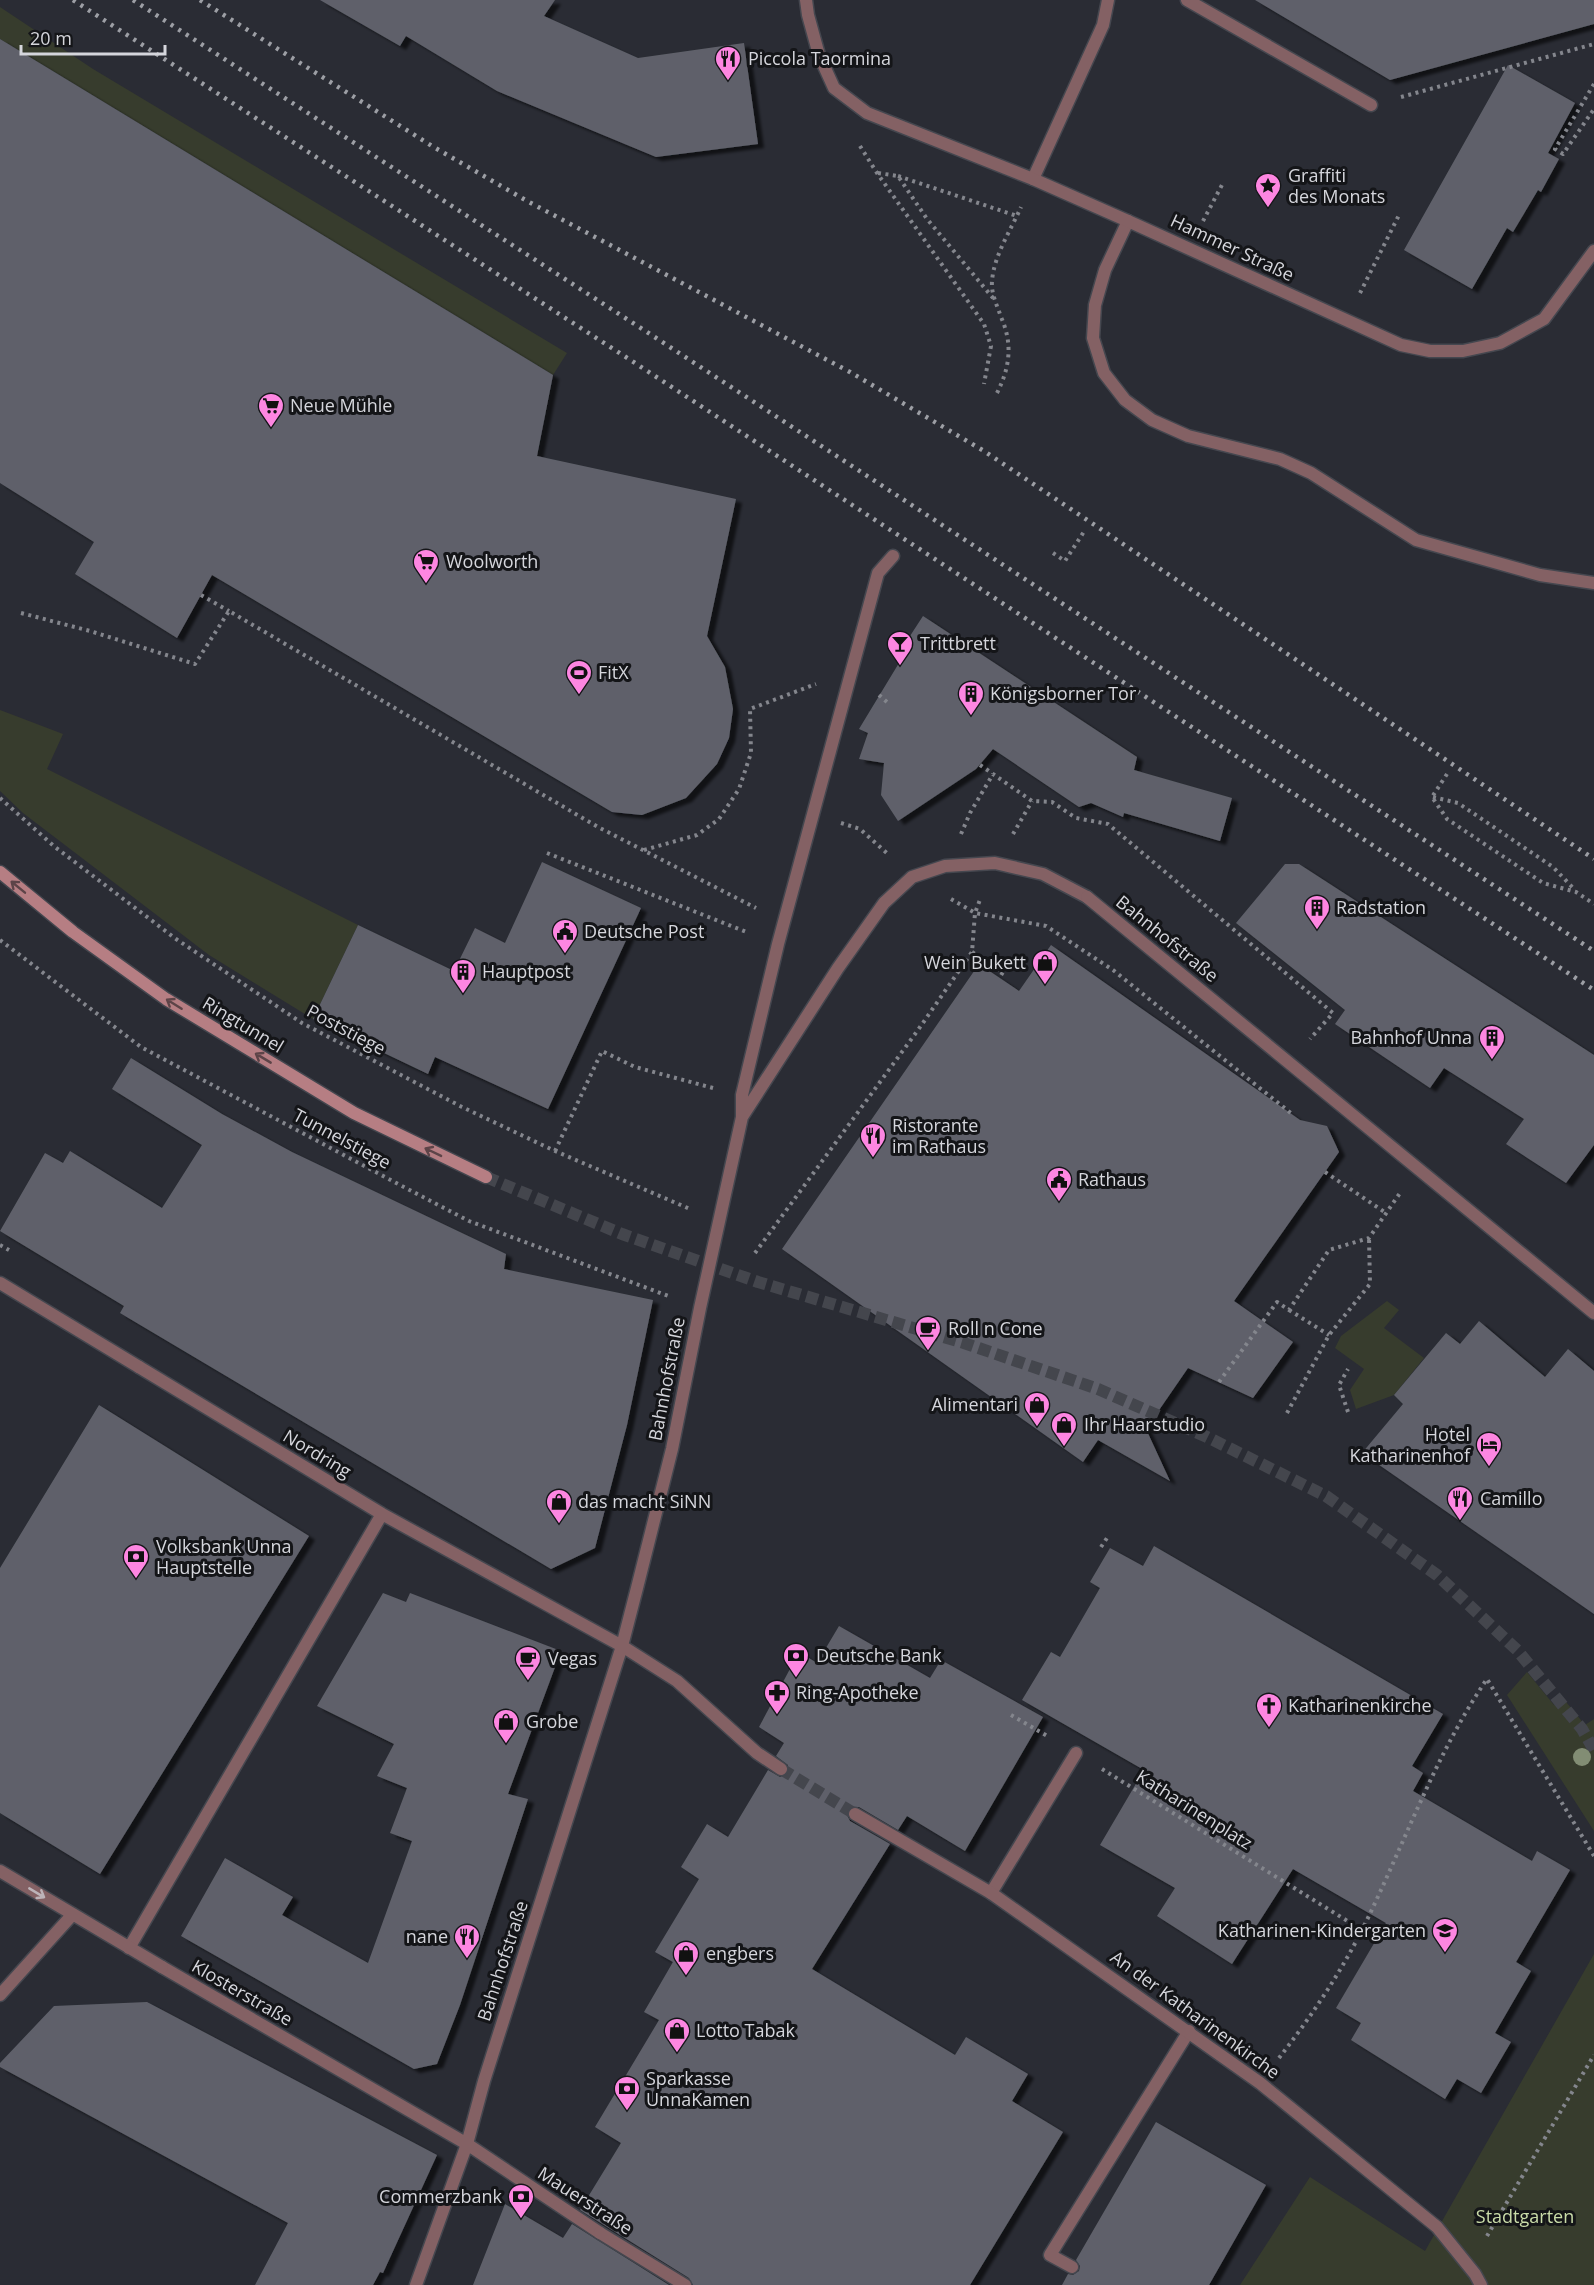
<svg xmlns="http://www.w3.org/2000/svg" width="1594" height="2285" viewBox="0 0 1594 2285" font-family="'Open Sans',sans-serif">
<defs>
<filter id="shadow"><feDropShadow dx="6" dy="4" stdDeviation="1.5" flood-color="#0009"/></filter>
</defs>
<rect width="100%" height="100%" fill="#2a2c34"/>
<path fill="#373c2d" d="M0,7L93,69L567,353L553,375L0,39Z
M0,710L63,734L47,769L358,925L313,1019L209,955L23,813L0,791Z
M1387,1301L1399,1310L1384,1328L1424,1358L1394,1395L1356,1409L1350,1390L1364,1369L1335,1348L1341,1336Z
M1527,1672L1554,1705L1562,1697L1585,1725L1594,1719V1831L1507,1695Z
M1594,1954V2285H1240L1310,2177L1425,2251Z"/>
<path fill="#5f616a" filter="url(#shadow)" d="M320,0H555L544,16L638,58L744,43L758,144L656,157L497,91L406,36L400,46Z
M1255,0H1594V24L1390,80Z
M0,39L553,375L537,456L736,499L707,636L725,667L733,709L729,738L717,764L686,798L642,815L612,812L212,575L177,638L75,574L94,542L0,483Z
M1508,65L1575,103L1548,153L1559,159L1541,192L1538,190L1513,232L1507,228L1472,289L1404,250Z
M923,616L1137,757L1134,770L1232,798L1220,841L1124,813L1123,817L1091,803L1079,807L993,749L976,769L898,821L881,795L884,763L859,759L868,733L859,729L899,663L897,656Z
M542,862L641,908L548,1109L435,1057L428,1074L313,1019L358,925L454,971L475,928L505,943Z
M1285,864H1299L1594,1055V1145L1566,1183L1506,1144L1524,1119L1444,1068L1430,1088L1335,1024L1345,1010L1236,923Z
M1051,945L1300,1120L1327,1126L1339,1152L1234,1301L1293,1342L1253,1398L1188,1368L1146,1429L1170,1481L1098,1440L1083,1462L782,1249L979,964L1019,991Z
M131,1058L222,1114L292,1152L506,1254L504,1269L653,1300L627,1425L595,1548L551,1569L120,1313L124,1306L0,1231L45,1153L63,1163L70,1151L162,1208L202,1145L112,1089Z
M1479,1321L1545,1377L1568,1349L1594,1371V1614L1362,1453L1403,1404L1394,1395L1446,1333L1460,1344Z
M99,1405L309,1536L100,1874L0,1813V1568Z
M1154,1546L1443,1714L1412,1766L1423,1773L1413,1791L1532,1861L1537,1851L1570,1870L1516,1962L1531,1971L1495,2033L1511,2042L1481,2093L1457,2079L1445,2099L1351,2040L1361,2023L1336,2008L1386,1923L1293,1869L1232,1964L1157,1916L1175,1888L1100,1845L1144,1770L1022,1700L1051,1652L1060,1657L1100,1588L1090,1582L1110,1548L1143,1566Z
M383,1593L406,1602L410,1593L561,1651L508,1794L528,1799L460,2005L437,2064L414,2069L181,1936L225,1858L293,1897L282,1915L368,1963L412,1841L390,1833L407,1788L377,1776L394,1744L317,1706Z
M839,1626L930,1678L941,1660L1043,1717L965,1851L907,1816L898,1830L859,1807H851L848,1809L847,1815L850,1821L890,1844L812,1969L955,2055L966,2037L1028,2074L1012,2101L1063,2132L970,2285H693L689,2278L580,2210L621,2143L595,2127L659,2020L644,2012L673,1962L655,1952L699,1879L681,1867L707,1824L728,1837L768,1770L780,1777L788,1773V1765L776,1756L784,1743L759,1727L799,1652L817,1663Z
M147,2002L437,2155L383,2273L380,2272L373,2285H255L288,2223L0,2067V2063L54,2006Z
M1156,2122L1266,2185L1209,2285H1062L1068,2274L1073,2275L1079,2271L1080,2266L1076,2260Z
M505,2204L563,2238L572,2224L669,2285H473Z"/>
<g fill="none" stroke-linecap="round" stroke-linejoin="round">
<path stroke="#44464d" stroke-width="12" stroke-dasharray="12 6" stroke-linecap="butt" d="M781,1769L855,1814"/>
<path stroke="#44464d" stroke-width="12" stroke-dasharray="12 6" stroke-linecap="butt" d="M486,1177L622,1234L758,1282L964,1343L1098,1389L1207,1437L1326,1496L1437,1575L1517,1650L1582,1729L1594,1750"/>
<defs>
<path id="service" d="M1187,0L1371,105
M1033,179L1103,25L1108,0
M1128,221L1105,270L1095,305L1093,338L1104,373L1125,400L1152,420L1188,436L1280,459L1311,473L1416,540L1540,575L1594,583
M991,1893L1076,1753
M1072,2267L1050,2255L1189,2031"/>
<path id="pedestrian" d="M742,1117L838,968L884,903L912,877L945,866L995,863L1043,874L1087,897
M139,1367L382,1514L622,1646L677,1681L757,1753L781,1769
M129,1948L382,1514
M162,1967L467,2144L600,2233
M416,2285L467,2144L484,2081L622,1646L637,1588L672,1449L700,1308L742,1117V1095L778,944L878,573L893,556"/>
<path id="minor" d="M806,0L808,15L819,55L834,88L867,113L1033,179L1128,221L1401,345L1430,351H1463L1500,343L1544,319L1594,251
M1087,897L1594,1313
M0,1283L139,1367
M855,1814L991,1893L1260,2083L1437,2227L1475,2274L1481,2285
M0,1871L162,1967
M0,1995L73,1914
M600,2233L685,2285"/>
<path id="secondary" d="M0,872L73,932L166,999L354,1113L486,1177"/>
</defs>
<use href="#service" stroke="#45474f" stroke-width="15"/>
<use href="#pedestrian" stroke="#45474f" stroke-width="15"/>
<use href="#minor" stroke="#45474f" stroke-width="15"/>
<use href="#secondary" stroke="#45474f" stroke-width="15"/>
<path stroke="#84868d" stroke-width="4" stroke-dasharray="3 4.5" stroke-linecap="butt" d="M1594,84L1555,149L1563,154L1594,109
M1401,97L1594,44
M860,146L877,173L984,324L991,346L984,384
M878,173L898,176L927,219L993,298
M898,176L1017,216
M1203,221L1223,183
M1360,293L1400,213
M997,393C1010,367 1013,344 1001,317C997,305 991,294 992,281C994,255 1011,230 1021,207
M1053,553L1065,561L1085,530
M201,595L229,611
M21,613L90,631L195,664L229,611L598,827L756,908
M879,695L887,702
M980,765L1032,801L1052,802L1076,818L1108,824L1333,1013L1310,1039
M1447,774L1432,797L1447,819L1543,883L1576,892L1594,904
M1433,797L1458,803L1553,867L1575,890
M0,798L55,847L176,939L302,1023L462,1107L555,1151L690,1209
M841,823L860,829L889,855
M961,834L970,813L993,774
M1013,834L1032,801
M644,850L697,835L719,819L739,789L751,753L750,709L816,684
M547,853L749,933
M951,899L975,913L1046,926L1113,970L1292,1114
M0,940L141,1047L400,1185L469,1221L671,1297
M972,952L1003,972L1000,977
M555,1151L602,1051L635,1067L713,1088
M1325,1172L1386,1213
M0,1245L9,1250
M755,1253L918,1030L972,952L975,913L981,897
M1289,1310L1329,1335
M1219,1382L1277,1302L1289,1310L1329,1250L1369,1238L1400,1193
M1348,1412L1339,1385L1348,1369
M1287,1413L1329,1335L1370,1284L1369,1238
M1101,1547L1109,1535
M1011,1715L1049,1737
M1102,1769L1362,1930
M1279,2058C1310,2018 1340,1974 1363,1928C1404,1845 1435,1755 1487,1679L1594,1856
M1487,2236L1594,2055"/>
<use href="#service" stroke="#846164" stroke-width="12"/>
<use href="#pedestrian" stroke="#846164" stroke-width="12"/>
<use href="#minor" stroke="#846164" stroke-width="12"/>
<use href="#secondary" stroke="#b67e83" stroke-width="12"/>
<path stroke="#9d9fa5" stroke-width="4.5" stroke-dasharray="3 6" stroke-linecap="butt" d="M73,0L635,363L1594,990
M133,0L650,334L1594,951
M200,0L432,146L527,201L850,372L984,451L1594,859"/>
</g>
<circle fill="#828d74" cx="1582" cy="1757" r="9"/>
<defs><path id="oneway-shaft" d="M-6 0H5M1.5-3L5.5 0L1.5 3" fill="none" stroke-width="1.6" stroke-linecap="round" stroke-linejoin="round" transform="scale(1.5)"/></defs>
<g stroke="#5d4448">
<use href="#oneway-shaft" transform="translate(18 887) rotate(-141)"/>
<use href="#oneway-shaft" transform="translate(174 1004) rotate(-148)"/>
<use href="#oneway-shaft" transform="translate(263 1058) rotate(-149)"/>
<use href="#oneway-shaft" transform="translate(433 1152) rotate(-154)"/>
</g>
<use stroke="#bdb3b8" href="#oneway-shaft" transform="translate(37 1893) rotate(31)"/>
<defs>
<symbol id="restaurant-pin" viewBox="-11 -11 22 30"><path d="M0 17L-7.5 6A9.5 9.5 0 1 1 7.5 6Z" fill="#fd86e1" stroke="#141518"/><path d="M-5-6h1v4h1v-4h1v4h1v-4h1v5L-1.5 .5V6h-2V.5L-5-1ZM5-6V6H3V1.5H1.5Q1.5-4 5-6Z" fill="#111"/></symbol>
<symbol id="sight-pin" viewBox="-11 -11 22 30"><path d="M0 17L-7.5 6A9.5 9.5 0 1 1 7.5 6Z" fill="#fd86e1" stroke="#141518"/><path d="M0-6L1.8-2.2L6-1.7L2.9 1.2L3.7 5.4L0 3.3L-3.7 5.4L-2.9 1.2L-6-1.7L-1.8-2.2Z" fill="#111"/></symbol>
<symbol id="supermarket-pin" viewBox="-11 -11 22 30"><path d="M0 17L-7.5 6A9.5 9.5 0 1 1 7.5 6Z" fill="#fd86e1" stroke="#141518"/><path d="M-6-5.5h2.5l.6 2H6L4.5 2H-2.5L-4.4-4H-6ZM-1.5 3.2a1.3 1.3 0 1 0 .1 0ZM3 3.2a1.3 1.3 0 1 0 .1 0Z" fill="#111"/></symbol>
<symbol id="bar-pin" viewBox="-11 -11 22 30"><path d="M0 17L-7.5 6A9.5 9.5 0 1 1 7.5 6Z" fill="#fd86e1" stroke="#141518"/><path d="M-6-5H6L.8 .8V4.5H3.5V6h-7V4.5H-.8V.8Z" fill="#111"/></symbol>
<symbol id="stadium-pin" viewBox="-11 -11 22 30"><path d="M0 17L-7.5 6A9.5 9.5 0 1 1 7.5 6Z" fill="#fd86e1" stroke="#141518"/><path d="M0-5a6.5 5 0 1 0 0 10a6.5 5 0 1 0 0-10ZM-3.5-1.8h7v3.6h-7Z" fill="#111"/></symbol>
<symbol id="building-pin" viewBox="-11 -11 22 30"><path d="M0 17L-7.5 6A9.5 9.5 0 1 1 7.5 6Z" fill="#fd86e1" stroke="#141518"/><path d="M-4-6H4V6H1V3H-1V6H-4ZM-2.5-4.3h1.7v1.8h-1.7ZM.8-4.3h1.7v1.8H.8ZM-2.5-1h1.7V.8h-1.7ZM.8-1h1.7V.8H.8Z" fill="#111"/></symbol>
<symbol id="civic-pin" viewBox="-11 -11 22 30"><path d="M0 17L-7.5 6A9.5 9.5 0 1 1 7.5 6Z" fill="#fd86e1" stroke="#141518"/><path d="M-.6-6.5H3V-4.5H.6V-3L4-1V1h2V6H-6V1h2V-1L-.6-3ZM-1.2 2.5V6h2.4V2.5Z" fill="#111"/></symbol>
<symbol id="shop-pin" viewBox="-11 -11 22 30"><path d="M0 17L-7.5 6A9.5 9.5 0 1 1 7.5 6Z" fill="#fd86e1" stroke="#141518"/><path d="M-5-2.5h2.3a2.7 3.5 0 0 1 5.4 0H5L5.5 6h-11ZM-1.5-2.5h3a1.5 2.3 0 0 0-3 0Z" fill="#111"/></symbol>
<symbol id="cafe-pin" viewBox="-11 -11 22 30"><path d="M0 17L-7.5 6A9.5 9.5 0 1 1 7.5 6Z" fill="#fd86e1" stroke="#141518"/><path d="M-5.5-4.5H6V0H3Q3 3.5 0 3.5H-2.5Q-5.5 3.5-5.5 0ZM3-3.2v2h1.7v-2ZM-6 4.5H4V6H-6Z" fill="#111"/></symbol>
<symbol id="hotel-pin" viewBox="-11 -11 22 30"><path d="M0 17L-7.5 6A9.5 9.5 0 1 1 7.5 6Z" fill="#fd86e1" stroke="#141518"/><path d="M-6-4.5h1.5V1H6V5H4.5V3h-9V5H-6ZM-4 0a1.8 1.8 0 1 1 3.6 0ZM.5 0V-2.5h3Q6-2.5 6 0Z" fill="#111"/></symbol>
<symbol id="bank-pin" viewBox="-11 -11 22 30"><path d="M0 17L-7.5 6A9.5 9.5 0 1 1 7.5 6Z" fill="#fd86e1" stroke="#141518"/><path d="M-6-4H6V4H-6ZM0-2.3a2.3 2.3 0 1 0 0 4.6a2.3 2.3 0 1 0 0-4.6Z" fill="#111"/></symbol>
<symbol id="pharmacy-pin" viewBox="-11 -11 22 30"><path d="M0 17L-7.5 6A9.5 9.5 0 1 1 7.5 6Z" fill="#fd86e1" stroke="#141518"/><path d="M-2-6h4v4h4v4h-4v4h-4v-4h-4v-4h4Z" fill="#111"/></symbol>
<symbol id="church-pin" viewBox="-11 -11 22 30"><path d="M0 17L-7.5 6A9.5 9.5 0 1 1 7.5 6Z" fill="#fd86e1" stroke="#141518"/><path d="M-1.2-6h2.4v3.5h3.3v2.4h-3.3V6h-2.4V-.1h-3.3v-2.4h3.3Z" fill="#111"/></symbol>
<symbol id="school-pin" viewBox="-11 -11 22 30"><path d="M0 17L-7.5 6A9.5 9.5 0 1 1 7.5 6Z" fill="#fd86e1" stroke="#141518"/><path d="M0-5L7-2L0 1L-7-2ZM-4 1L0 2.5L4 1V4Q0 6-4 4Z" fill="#111"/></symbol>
</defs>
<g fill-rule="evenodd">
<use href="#restaurant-pin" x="713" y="44" width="30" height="40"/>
<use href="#sight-pin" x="1253" y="171" width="30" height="40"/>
<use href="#supermarket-pin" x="256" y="391" width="30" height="40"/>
<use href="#supermarket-pin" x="411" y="547" width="30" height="40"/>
<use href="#bar-pin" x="885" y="629" width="30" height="40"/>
<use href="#stadium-pin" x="564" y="658" width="30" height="40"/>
<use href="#building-pin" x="956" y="679" width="30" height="40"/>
<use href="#building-pin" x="1302" y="893" width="30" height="40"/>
<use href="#civic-pin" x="550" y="917" width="30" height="40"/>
<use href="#shop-pin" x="1030" y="948" width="30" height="40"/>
<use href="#building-pin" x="448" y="957" width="30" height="40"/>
<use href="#building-pin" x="1477" y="1023" width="30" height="40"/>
<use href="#restaurant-pin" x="858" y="1121" width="30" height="40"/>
<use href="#civic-pin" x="1044" y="1165" width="30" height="40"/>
<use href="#cafe-pin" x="913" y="1314" width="30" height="40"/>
<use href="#shop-pin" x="1022" y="1390" width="30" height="40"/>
<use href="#shop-pin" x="1049" y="1410" width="30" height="40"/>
<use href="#hotel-pin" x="1474" y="1430" width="30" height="40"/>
<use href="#restaurant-pin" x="1445" y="1484" width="30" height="40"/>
<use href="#shop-pin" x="544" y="1487" width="30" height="40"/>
<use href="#bank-pin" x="121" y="1542" width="30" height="40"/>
<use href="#bank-pin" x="781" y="1641" width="30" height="40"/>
<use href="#cafe-pin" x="513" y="1644" width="30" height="40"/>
<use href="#pharmacy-pin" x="762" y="1678" width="30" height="40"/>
<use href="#church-pin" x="1254" y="1691" width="30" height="40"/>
<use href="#shop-pin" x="491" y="1707" width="30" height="40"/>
<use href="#school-pin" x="1430" y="1916" width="30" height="40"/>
<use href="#restaurant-pin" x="452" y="1922" width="30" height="40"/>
<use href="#shop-pin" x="671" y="1939" width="30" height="40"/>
<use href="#shop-pin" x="662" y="2016" width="30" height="40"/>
<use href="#bank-pin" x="612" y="2074" width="30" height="40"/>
<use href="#bank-pin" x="506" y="2182" width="30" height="40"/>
</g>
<g text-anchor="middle" stroke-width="6" stroke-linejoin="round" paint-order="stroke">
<g font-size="18" fill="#d5d6dc" stroke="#141518" text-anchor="start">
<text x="748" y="65">Piccola Taormina</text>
<text x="1288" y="182">Graffiti<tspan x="1288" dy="21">des Monats</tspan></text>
<text x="290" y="412">Neue Mühle</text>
<text x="446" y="568">Woolworth</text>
<text x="920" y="650">Trittbrett</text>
<text x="598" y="679">FitX</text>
<text x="990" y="700">Königsborner Tor</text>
<text x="1336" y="914">Radstation</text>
<text x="584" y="938">Deutsche Post</text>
<text x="1026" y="969" text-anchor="end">Wein Bukett</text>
<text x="482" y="978">Hauptpost</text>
<text x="1472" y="1044" text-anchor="end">Bahnhof Unna</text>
<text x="892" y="1132">Ristorante<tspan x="892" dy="21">im Rathaus</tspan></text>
<text x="1078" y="1186">Rathaus</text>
<text x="948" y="1335">Roll n Cone</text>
<text x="1018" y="1411" text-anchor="end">Alimentari</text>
<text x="1084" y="1431">Ihr Haarstudio</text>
<text x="1470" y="1441" text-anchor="end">Hotel<tspan x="1470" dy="21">Katharinenhof</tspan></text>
<text x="1480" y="1505">Camillo</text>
<text x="578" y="1508">das macht SiNN</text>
<text x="156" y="1553">Volksbank Unna<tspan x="156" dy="21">Hauptstelle</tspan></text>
<text x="816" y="1662">Deutsche Bank</text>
<text x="548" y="1665">Vegas</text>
<text x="796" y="1699">Ring-Apotheke</text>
<text x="1288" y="1712">Katharinenkirche</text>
<text x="526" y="1728">Grobe</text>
<text x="1426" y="1937" text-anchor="end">Katharinen-Kindergarten</text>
<text x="448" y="1943" text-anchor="end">nane</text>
<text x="706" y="1960">engbers</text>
<text x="696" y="2037">Lotto Tabak</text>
<text x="646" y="2085">Sparkasse<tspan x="646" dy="21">UnnaKamen</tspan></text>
<text x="502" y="2203" text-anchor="end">Commerzbank</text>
</g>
<g font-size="18" fill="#d5d6dc" stroke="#141518">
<text transform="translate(1232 248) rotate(25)" y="6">Hammer Straße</text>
<text transform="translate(1167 939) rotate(39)" y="6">Bahnhofstraße</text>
<text transform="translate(243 1025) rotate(31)" y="6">Ringtunnel</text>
<text transform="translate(346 1030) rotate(28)" y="6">Poststiege</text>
<text transform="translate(342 1139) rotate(28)" y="6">Tunnelstiege</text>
<text transform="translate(667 1379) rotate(-79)" y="6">Bahnhofstraße</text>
<text transform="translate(317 1454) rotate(31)" y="6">Nordring</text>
<text transform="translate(1194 1810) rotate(32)" y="6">Katharinenplatz</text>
<text transform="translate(503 1961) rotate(-72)" y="6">Bahnhofstraße</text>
<text transform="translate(242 1993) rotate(30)" y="6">Klosterstraße</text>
<text transform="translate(1195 2015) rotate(36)" y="6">An der Katharinenkirche</text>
<text transform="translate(585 2201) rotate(33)" y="6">Mauerstraße</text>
</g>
<g font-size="18" fill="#cadca9" stroke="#141518">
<text x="1525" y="2223">Stadtgarten</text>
</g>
</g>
<path d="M21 45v9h144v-9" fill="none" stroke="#d5d6dc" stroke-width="3"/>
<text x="30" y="45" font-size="18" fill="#d5d6dc" stroke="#141518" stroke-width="4.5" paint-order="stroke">20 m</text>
</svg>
